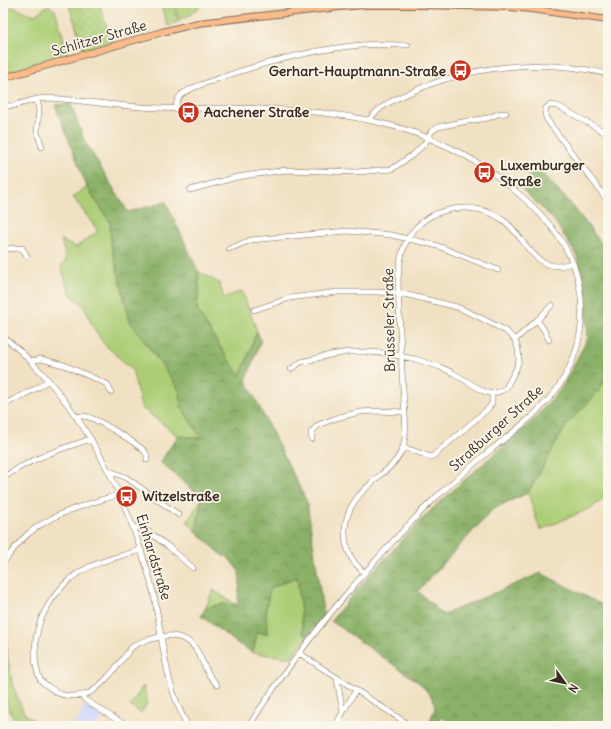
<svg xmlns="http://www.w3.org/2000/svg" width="611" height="729" viewBox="0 0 611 729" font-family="Delius,sans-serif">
<defs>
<pattern id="forest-crowns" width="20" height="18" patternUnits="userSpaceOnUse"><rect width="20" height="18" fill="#8ab168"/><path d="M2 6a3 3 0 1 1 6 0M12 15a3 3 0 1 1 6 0" fill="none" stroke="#729055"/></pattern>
<pattern id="park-tufts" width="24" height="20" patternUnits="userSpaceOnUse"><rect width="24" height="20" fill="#adce77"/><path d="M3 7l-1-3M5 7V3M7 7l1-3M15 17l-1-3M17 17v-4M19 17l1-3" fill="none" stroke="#96b166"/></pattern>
<pattern id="garden-dots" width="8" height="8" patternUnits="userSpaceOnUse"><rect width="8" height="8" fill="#adce77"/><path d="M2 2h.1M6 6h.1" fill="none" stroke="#96b166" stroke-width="1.8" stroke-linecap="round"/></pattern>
</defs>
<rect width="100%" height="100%" fill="#fbf7ec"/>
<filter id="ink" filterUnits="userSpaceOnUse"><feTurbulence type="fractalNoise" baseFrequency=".025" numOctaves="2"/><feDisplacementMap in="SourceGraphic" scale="8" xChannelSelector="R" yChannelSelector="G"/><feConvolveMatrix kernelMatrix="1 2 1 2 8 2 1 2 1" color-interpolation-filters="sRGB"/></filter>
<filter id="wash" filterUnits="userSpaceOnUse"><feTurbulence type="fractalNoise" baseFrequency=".012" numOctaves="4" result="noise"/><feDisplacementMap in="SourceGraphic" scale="16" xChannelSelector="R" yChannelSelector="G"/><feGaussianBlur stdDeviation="0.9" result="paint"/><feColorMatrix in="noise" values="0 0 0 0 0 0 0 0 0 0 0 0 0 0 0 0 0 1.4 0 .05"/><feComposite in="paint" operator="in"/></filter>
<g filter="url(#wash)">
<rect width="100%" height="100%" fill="#f1e1c3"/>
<path fill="#d1d9f9" d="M83,704L103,717L97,726H72L79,719L82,712Z"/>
<path fill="#adce77" stroke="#747c4a" d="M3,3H5L6,5L35,15L48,5L55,10L69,56L3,74Z
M175,3H204L191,14L179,20Z
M87,187L110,222L111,244L130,321L180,391L181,406L202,439L178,436L141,407L132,369L104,344L92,325L87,312L83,305L72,296L70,293L61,267L66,260L61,239L66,243L76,247L98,231L73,197Z
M198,271L219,283L224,298L242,291L257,331L247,359L240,376L226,356L197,310L199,287Z
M608,375V496L591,508L540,530L528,493L567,424L598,393Z
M202,498L196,531L187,522Z
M297,577L303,633L308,636L291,657H284L253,653L257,632L267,634L266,609L270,588Z
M213,590L237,605L222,604L205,609Z"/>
<path fill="url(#forest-crowns)" stroke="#626e43" d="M71,104L84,140L128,212L166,202L198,271L199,287L197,310L226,356L240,375L247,359L257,331L261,340L246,380L307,502L323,611L325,613L308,636L303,633L297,577L270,588L266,609L267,634L257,632L253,653L237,643L201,616L205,609C216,603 224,605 237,605L240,582L239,571L226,555L224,557L196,531L202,498L160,462L178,436L201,438L181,406L180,391L130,321L111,244L110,222L87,187L55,105Z
M535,166L572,205L608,252V375L598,393L567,424L528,493L494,508L418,591L443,615L541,573L608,608V726H458L441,717L436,726H428L435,708L433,699L421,684L331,621L359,587L402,540L435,506L531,422L561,389L588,338L585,286L577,256L554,220L521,188Z"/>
<path fill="url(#park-tufts)" stroke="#747c4a" d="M3,629L6,631L8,661L13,686L24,713L41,726H19L10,712L5,696L3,695Z
M143,686L148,702L141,713L130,706Z"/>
<path fill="url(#garden-dots)" stroke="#747c4a" d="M68,3H99L112,42L84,51Z
M160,3H173L178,22L168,26Z"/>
</g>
<g filter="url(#ink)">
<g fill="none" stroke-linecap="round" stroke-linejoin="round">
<defs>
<path id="minor" d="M37,99L39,110L37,132L42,147
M3,105L12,106L37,99L50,98C87,101 124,107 161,108C180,109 200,108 220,108C327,109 428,116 513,189C539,210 562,234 574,266C589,311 582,357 553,394C536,415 513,432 492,449C472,465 453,482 434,499C402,530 372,564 343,598C309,639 277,681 249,726
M176,109C176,104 177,99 181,95C188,88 209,82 220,78C266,62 313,49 362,45C377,44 393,45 408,45
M369,120C379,106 394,100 409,93C471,65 542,58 608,74
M608,134L558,106L550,105L546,108L545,113L546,118L550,124L569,149L608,201
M190,190L237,177L286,170L357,172L392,169L414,154L425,143L431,132L438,127L462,122L488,118L498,114L506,113
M3,249L22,248L27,256
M229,249L251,240L347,231L391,235L422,242L438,246L498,270
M254,310L290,298L338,292H375L398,293L408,295L457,307L479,317L506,331L515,340L518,349L519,360L516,369L506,388L501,391L492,394L483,391L453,373L440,367L415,359L384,353L365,352H348L330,355L301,362L291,369
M537,320L544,330L549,340
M3,337C18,347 30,361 43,374C86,423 116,478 137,539C143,556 149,574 153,591C163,637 164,685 188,726
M515,340L537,320L552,305
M31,361L41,359L64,365L107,384L111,392
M3,405L39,387L48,380
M76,417C80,416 84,415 88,417C97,419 142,446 146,453C147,454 147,459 147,460
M312,439L311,433L318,425L326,422L336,418L360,412L377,411L404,412
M403,447L431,457L433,456L489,408L492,403V394
M108,470L127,478L179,515
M3,478C29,459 61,449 91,439
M133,527L141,528L145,529L169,547L193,568
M141,550C117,557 88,563 69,580C54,594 40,614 37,634C35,640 36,646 35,652C35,661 36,671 40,679C43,684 51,688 56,692C64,697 80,697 89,693C99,688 114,671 121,661C125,657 128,651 132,647C138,643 145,640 152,639C159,637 166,635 173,636C197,639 198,655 208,673C210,677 214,681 217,685
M3,563C11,552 19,542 29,533C55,512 89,504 120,494
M364,573C360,568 355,564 352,559C341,539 343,516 357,498C363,490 371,484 378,477C388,469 399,460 403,447C408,431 404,406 403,389C401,353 399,316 398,280C399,265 401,251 408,238C428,206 473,199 503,220C519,231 527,253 543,262C553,268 562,266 572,263
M299,653L356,690L335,726
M337,679L343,713
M356,690L411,726
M81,695L85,700L127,726"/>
<path id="major" d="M3,78L162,32L198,23L339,7L365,5H416L510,7L531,9L608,20"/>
</defs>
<use href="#minor" stroke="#7b6a58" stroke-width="6"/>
<use href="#major" stroke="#7b6a58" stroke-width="8"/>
<use href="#minor" stroke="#fff" stroke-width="5"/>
<use href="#major" stroke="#fabc8b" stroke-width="6"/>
</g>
</g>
<defs>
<symbol id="bus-disc" viewBox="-11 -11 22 22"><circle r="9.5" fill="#c8321e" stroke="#fbf7ec"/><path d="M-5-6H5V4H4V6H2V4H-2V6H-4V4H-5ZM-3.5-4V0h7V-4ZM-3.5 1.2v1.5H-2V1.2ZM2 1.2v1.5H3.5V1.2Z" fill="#fff"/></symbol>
</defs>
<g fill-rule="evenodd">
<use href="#bus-disc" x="448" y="58" width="25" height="25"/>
<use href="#bus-disc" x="176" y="100" width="25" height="25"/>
<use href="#bus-disc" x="472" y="160" width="25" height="25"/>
<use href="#bus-disc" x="114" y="484" width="25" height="25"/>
</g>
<g text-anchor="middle" stroke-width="3.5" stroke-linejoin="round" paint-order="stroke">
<g font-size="14" fill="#3b2a1e" stroke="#fbf7ec">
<text transform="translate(99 38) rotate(-16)" y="5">Schlitzer Straße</text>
<text transform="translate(389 320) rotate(-91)" y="5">Brüsseler Straße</text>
<text transform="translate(496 428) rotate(-42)" y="5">Straßburger Straße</text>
<text transform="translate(154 557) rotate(73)" y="5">Einhardstraße</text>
</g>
<g font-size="14" font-weight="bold" fill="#3b2a1e" stroke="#fbf7ec" text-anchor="start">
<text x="446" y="76" text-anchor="end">Gerhart-Hauptmann-Straße</text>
<text x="204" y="117">Aachener Straße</text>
<text x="500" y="170">Luxemburger<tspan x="500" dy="16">Straße</tspan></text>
<text x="142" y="501">Witzelstraße</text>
</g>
</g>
<rect width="611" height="729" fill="none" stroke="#fbf7ec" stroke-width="16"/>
<g transform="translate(565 683) rotate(123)" stroke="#fbf7ec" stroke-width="3" paint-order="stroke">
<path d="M0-3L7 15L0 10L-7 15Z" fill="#3b2a1e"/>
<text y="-6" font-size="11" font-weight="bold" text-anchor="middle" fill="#3b2a1e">N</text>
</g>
</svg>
